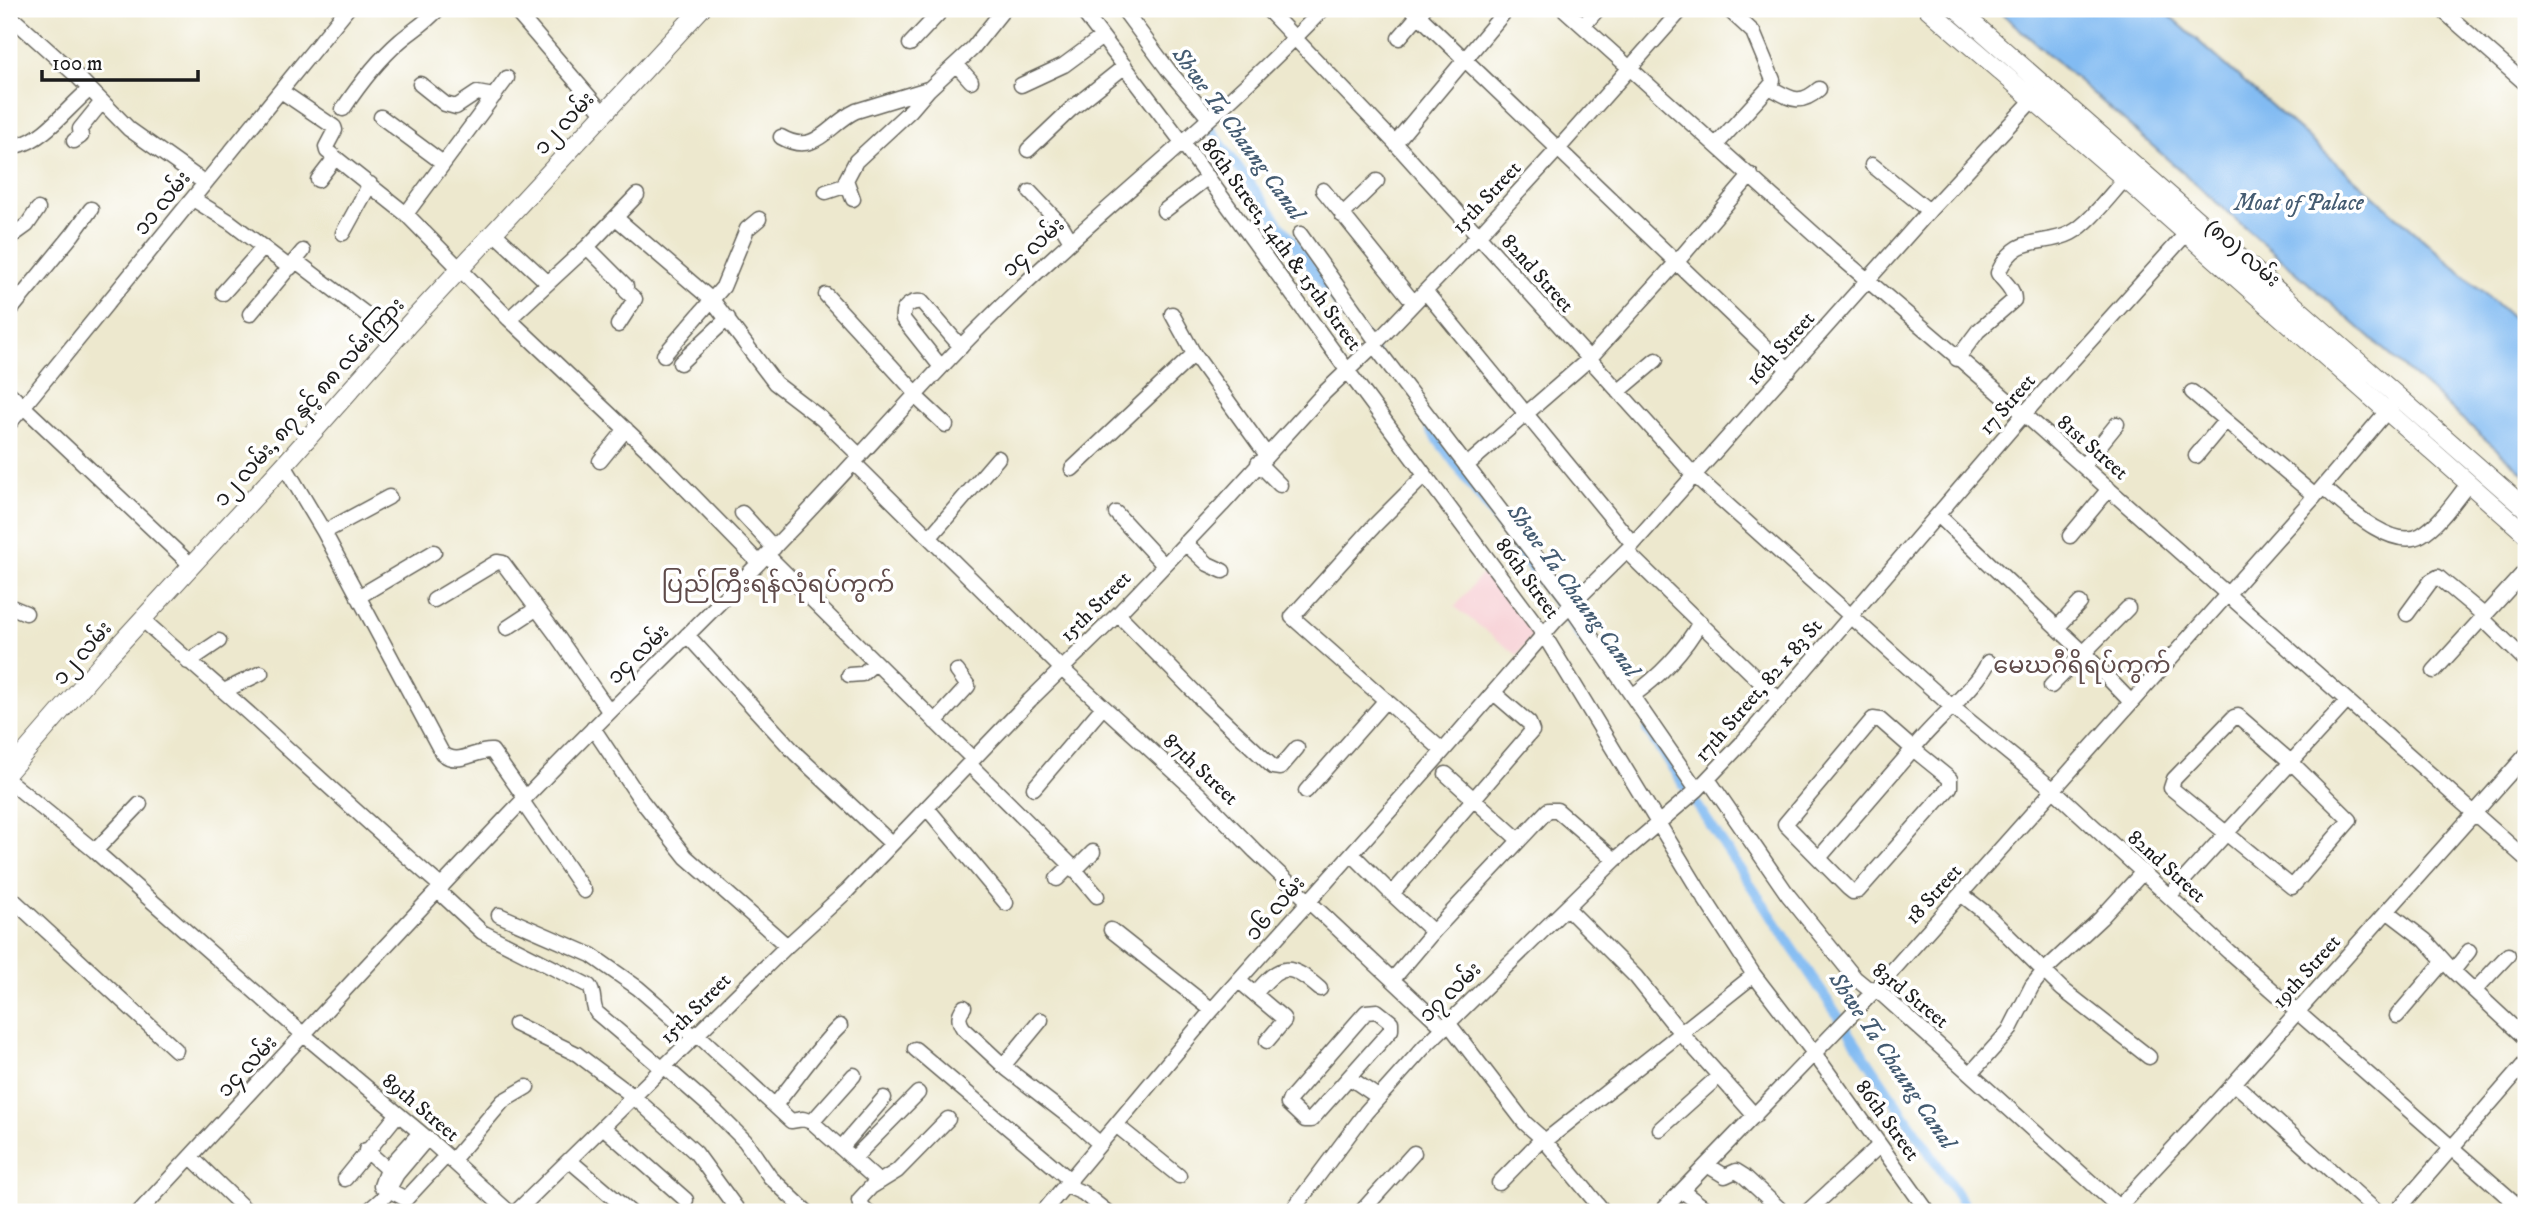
<svg xmlns="http://www.w3.org/2000/svg" width="2535" height="1221" viewBox="0 0 2535 1221" font-family="'IM FELL DW Pica','Noto Sans Myanmar',serif">
<rect width="100%" height="100%" fill="#fff"/>
<filter id="ink" filterUnits="userSpaceOnUse"><feTurbulence type="fractalNoise" baseFrequency=".0143" numOctaves="2"/><feDisplacementMap in="SourceGraphic" scale="14" xChannelSelector="R" yChannelSelector="G"/><feConvolveMatrix kernelMatrix="1 2 1 2 8 2 1 2 1" color-interpolation-filters="sRGB"/></filter>
<filter id="wash" filterUnits="userSpaceOnUse"><feTurbulence type="fractalNoise" baseFrequency=".00686" numOctaves="4" result="noise"/><feDisplacementMap in="SourceGraphic" scale="28" xChannelSelector="R" yChannelSelector="G"/><feGaussianBlur stdDeviation="1.57" result="paint"/><feColorMatrix in="noise" values="0 0 0 0 0 0 0 0 0 0 0 0 0 0 0 0 0 1.4 0 .05"/><feComposite in="paint" operator="in"/></filter>
<g filter="url(#wash)">
<rect width="100%" height="100%" fill="#ede8ce"/>
<path fill="#f7cfd4" d="M1486,568L1533,635L1517,655L1455,607Z"/>
<path fill="#82bbf2" stroke="#4f6c87" stroke-width="2" d="M1997,9H2162L2526,330V475Z"/>
<g fill="none" stroke-linecap="round" stroke-linejoin="round">
<path stroke="#82bbf2" stroke-width="10" d="M1202,118L1375,354
M1430,429L1604,667
M1647,730L1969,1212"/>
</g>
</g>
<g filter="url(#ink)">
<g fill="none" stroke-linecap="round" stroke-linejoin="round">
<defs>
<path id="minor" d="M514,9L604,114
M1081,9L1182,142L1347,370L1544,635L1697,887L1754,975L1814,1053L1928,1212
M1123,9L1169,71L1209,118
M1267,9L1395,143L1693,474L1951,706L2054,790L2229,952L2525,1212
M1412,9L1789,370
M1564,9L1831,249L2024,414L2526,859
M2441,9L2526,84
M9,15L78,77L129,129L205,183
M1583,26L1598,9
M1399,38L1423,10
M910,44L943,9
M956,64L971,81
M420,84L445,104L456,107L477,93L494,96
M1021,85L1064,65L1102,37
M1769,87C1790,98 1799,107 1819,89
M281,91L334,127L335,130L326,147L327,151L406,214L509,319L656,458L759,563
M343,109C359,85 378,60 400,41C413,30 427,22 438,9
M381,117L443,163
M781,137C816,157 828,124 856,111L928,89
M74,141L81,136L80,129L101,103
M1395,143L1507,9
M19,145C44,140 69,106 89,90
M1716,145L1772,84L1773,80L1753,32L1728,9
M1028,150L1070,110L1125,66
M1872,165L1929,211
M318,180L335,158
M1323,190L1414,303
M826,192L847,185
M1030,192L1062,226L1071,241
M193,199L230,222L290,268
M853,199L846,180L856,161L911,110L929,89L972,49L1004,9
M1164,211L1208,177
M406,214L507,78
M1342,215L1377,181
M616,218L713,301L775,383L822,419L860,456
M343,233L370,184
M494,233L548,283
M1300,234L1377,342
M9,238L27,225L38,209
M587,247L626,286V291L635,299L618,325
M296,261L375,321
M1425,291L1633,544
M223,293L263,248
M826,295L916,393
M9,312L73,234L91,209
M250,314L303,251
M1172,314L1194,354L1266,454
M509,319L587,247L637,195
M1374,345L1572,604
M664,355L723,287L747,229L759,219
M1957,359L1978,331L2014,300C2014,288 2003,282 1998,273C2017,231 2042,248 2071,233C2089,224 2111,194 2125,179
M680,363L728,318
M941,367L903,319C901,308 911,300 922,302L961,347
M1618,392L1656,360
M2192,392L2315,496
M9,393L192,566
M914,395L946,425
M9,424L347,9
M2196,456L2225,421
M600,461L626,429
M854,463L1062,669L1200,795L1255,851L1444,1028
M1258,463L1280,485
M284,465L324,532L442,753C458,767 474,750 492,751L525,798
M1466,466L1588,360L1676,263L1751,175
M2083,466L2117,424
M1072,469L1194,354
M1425,475L1374,526L1292,617L1443,751
M2323,487C2343,504 2392,552 2421,535C2440,524 2455,500 2469,483
M742,513L774,548
M1116,513L1164,565
M1939,516L2083,652L2131,702
M324,532L389,497
M2070,536L2109,489
M930,537L998,458
M1185,543L1208,564L1223,571
M1626,551L1779,700
M767,555L973,759
M358,597L434,552
M434,600L497,562L503,563L555,633L609,711
M9,606L26,613
M1570,606L1697,790
M1118,614L1208,706L1273,767L1280,768L1297,748
M2407,614L2431,581L2438,577L2485,616
M142,619C179,653 217,685 254,718C316,775 378,832 442,887
M2483,619L2526,661
M507,628L536,609
M2057,628L2080,603
M687,635L796,754L892,844
M188,662L219,641
M2434,671L2526,570
M849,675L862,674L875,663
M2051,686L2128,608
M224,691L261,673
M1632,696C1658,678 1685,650 1700,622
M2238,716L2292,763L2350,820L2292,887L2171,788L2174,779L2234,717Z
M935,722L968,686L957,671
M593,728L641,800L686,857L787,946
M970,765L1071,865L1097,896
M1446,774L1519,840
M1708,779L1788,895L1855,978L1866,987L1876,989L2124,1212
M9,781L95,851L304,1035L428,1139L509,1212
M1034,788L1103,707
M1306,791L1386,700
M522,801L584,891
M927,808L1006,903
M95,851L140,804
M1352,854L1392,894
M1819,858L1913,749L1880,720L1873,719L1785,824L1848,888L1853,892L1858,891L1950,787V779L1913,749C1930,725 1980,685 1988,662
M1074,871L1093,852
M1057,879L1071,865
M438,891L482,932L589,986C596,995 591,1005 597,1013L663,1069
M1961,894L1984,912L2062,989L2149,1057
M9,896L176,1050
M2169,896L2347,701
M1567,908L1636,977L1680,1032L1755,1116
M2387,911L2425,940L2453,971L2526,1039
M499,915L591,955L638,988L696,1038
M1111,930L1212,1010
M1433,932L1392,894L1532,731L1529,723L1494,693
M2453,971L2469,951
M1394,978L1433,932L1548,810H1557L1615,860
M1239,981L1283,1018L1284,1021L1267,1041
M2475,990L2508,955
M1255,994C1281,962 1290,963 1320,989
M964,1007C958,1015 958,1020 963,1028L1007,1069L1072,1119L1100,1144
M1377,1011L1391,1022V1030L1311,1120H1305L1288,1104L1290,1099L1366,1012Z
M2397,1016L2444,961
M515,1024L577,1054L634,1097L696,1153L739,1212
M1449,1024L1525,1123L1545,1141L1604,1212
M698,1035L791,1121L803,1119L812,1122L878,1181
M915,1049L1071,1181
M1003,1066L1041,1020
M665,1067L715,1111L745,1141L770,1177L807,1212
M1971,1073L2009,1031L2032,986L2043,972L2101,918L2143,872
M1350,1078L1378,1097
M2234,1083L2377,1212
M775,1105C797,1079 815,1050 840,1026
M812,1122L854,1075
M1116,1125L1179,1176
M603,1127L686,1200
M1660,1129L1719,1076
M419,1134L387,1169L381,1186L406,1199L446,1156
M1545,1141L1754,975
M841,1148L884,1098
M366,1150L387,1169
M191,1157L248,1212
M853,1159L918,1093
M569,1160L630,1212
M452,1161L503,1101L527,1087
M1707,1165L1725,1176L1736,1171L1744,1176L1783,1212
M345,1179L397,1115
M1499,1183L1542,1139
M1067,1186L1083,1193L1107,1212
M1682,1191L1710,1212
M139,1212C268,1073 396,933 527,796C611,708 700,625 784,537C849,470 909,399 975,332C1086,220 1214,124 1323,9
M367,1212L385,1196L397,1174L424,1142
M516,1212L787,946L847,891L1030,700L1118,614L1222,505L1324,393L1371,348L1477,237L1558,149L1682,9
M868,1212L860,1204L859,1200L871,1187L897,1171L948,1119
M1043,1212L1212,1010L1443,751L1556,620L1633,544L1929,211L2040,92
M1291,1212L1366,1112L1425,1046L1615,860L1697,790L1741,744L2024,414L2193,226
M1361,1212L1414,1153
M1661,1212L1876,989L2315,496L2393,404
M1807,1212L1880,1145
M2114,1212L2234,1083L2526,755
M2396,1212L2526,1062"/>
<path id="major" d="M1928,9L2125,179L2526,534
M1957,9L2526,509
M9,771L105,660L284,465L407,326L701,9"/>
</defs>
<use href="#minor" stroke="#65635a" stroke-width="17"/>
<use href="#major" stroke="#65635a" stroke-width="20"/>
<use href="#minor" stroke="#fff" stroke-width="14"/>
<use href="#major" stroke="#fff" stroke-width="18"/>
</g>
</g>
<g text-anchor="middle" stroke-width="7" stroke-linejoin="round" paint-order="stroke">
<g font-size="21" fill="#1c1c1c" stroke="#fff">
<text transform="translate(564 123) rotate(-47)" y="7">၁၂ လမ်း</text>
<text transform="translate(1486 197) rotate(-47)" y="7">15th Street</text>
<text transform="translate(162 203) rotate(-51)" y="7">၁၁ လမ်း</text>
<text transform="translate(1282 244) rotate(54)" y="7">86th Street, 14th &amp; 15th Street</text>
<text transform="translate(1033 247) rotate(-43)" y="7">၁၄ လမ်း</text>
<text transform="translate(2243 253) rotate(41)" y="7">(၈၀) လမ်း</text>
<text transform="translate(1538 273) rotate(48)" y="7">82nd Street</text>
<text transform="translate(1780 348) rotate(-48)" y="7">16th Street</text>
<text transform="translate(309 402) rotate(-48)" y="7">၁၂ လမ်း, ၈၇ နှင့် ၈၈ လမ်းကြား</text>
<text transform="translate(2007 404) rotate(-49)" y="7">17 Street</text>
<text transform="translate(2093 447) rotate(41)" y="7">81st Street</text>
<text transform="translate(1528 578) rotate(54)" y="7">86th Street</text>
<text transform="translate(1095 606) rotate(-45)" y="7">15th Street</text>
<text transform="translate(82 653) rotate(-49)" y="7">၁၂ လမ်း</text>
<text transform="translate(638 654) rotate(-44)" y="7">၁၄ လမ်း</text>
<text transform="translate(1758 690) rotate(-49)" y="7">17th Street, 82 x 83 St</text>
<text transform="translate(1201 769) rotate(43)" y="7">87th Street</text>
<text transform="translate(2167 866) rotate(42)" y="7">82nd Street</text>
<text transform="translate(1933 894) rotate(-48)" y="7">18 Street</text>
<text transform="translate(1275 908) rotate(-49)" y="7">၁၆ လမ်း</text>
<text transform="translate(2306 971) rotate(-48)" y="7">19th Street</text>
<text transform="translate(1450 992) rotate(-44)" y="7">၁၇ လမ်း</text>
<text transform="translate(1911 995) rotate(39)" y="7">83rd Street</text>
<text transform="translate(695 1008) rotate(-45)" y="7">15th Street</text>
<text transform="translate(247 1066) rotate(-47)" y="7">၁၄ လမ်း</text>
<text transform="translate(421 1107) rotate(40)" y="7">89th Street</text>
<text transform="translate(1888 1120) rotate(54)" y="7">86th Street</text>
</g>
<g font-size="23" font-style="italic" fill="#455c72" stroke="#fff">
<text transform="translate(1239 133) rotate(54)" y="8">Shwe Ta Chaung Canal</text>
<text x="2299" y="210">Moat of Palace</text>
<text transform="translate(1574 590) rotate(54)" y="8">Shwe Ta Chaung Canal</text>
<text transform="translate(1893 1060) rotate(56)" y="8">Shwe Ta Chaung Canal</text>
</g>
<g font-size="24" fill="#604c4b" stroke="#fff">
<text x="778" y="592">ပြည်ကြီးရန်လုံရပ်ကွက်</text>
<text x="2082" y="673">မေဃဂီရိရပ်ကွက်</text>
</g>
</g>
<rect width="2535" height="1221" fill="none" stroke="#fff" stroke-width="35"/>
<path d="M42 70v10h156v-10" fill="none" stroke="#1c1c1c" stroke-width="3.5"/>
<text x="52" y="70" font-size="21" fill="#1c1c1c" stroke="#ffffff" stroke-width="5" paint-order="stroke">100 m</text>
</svg>
